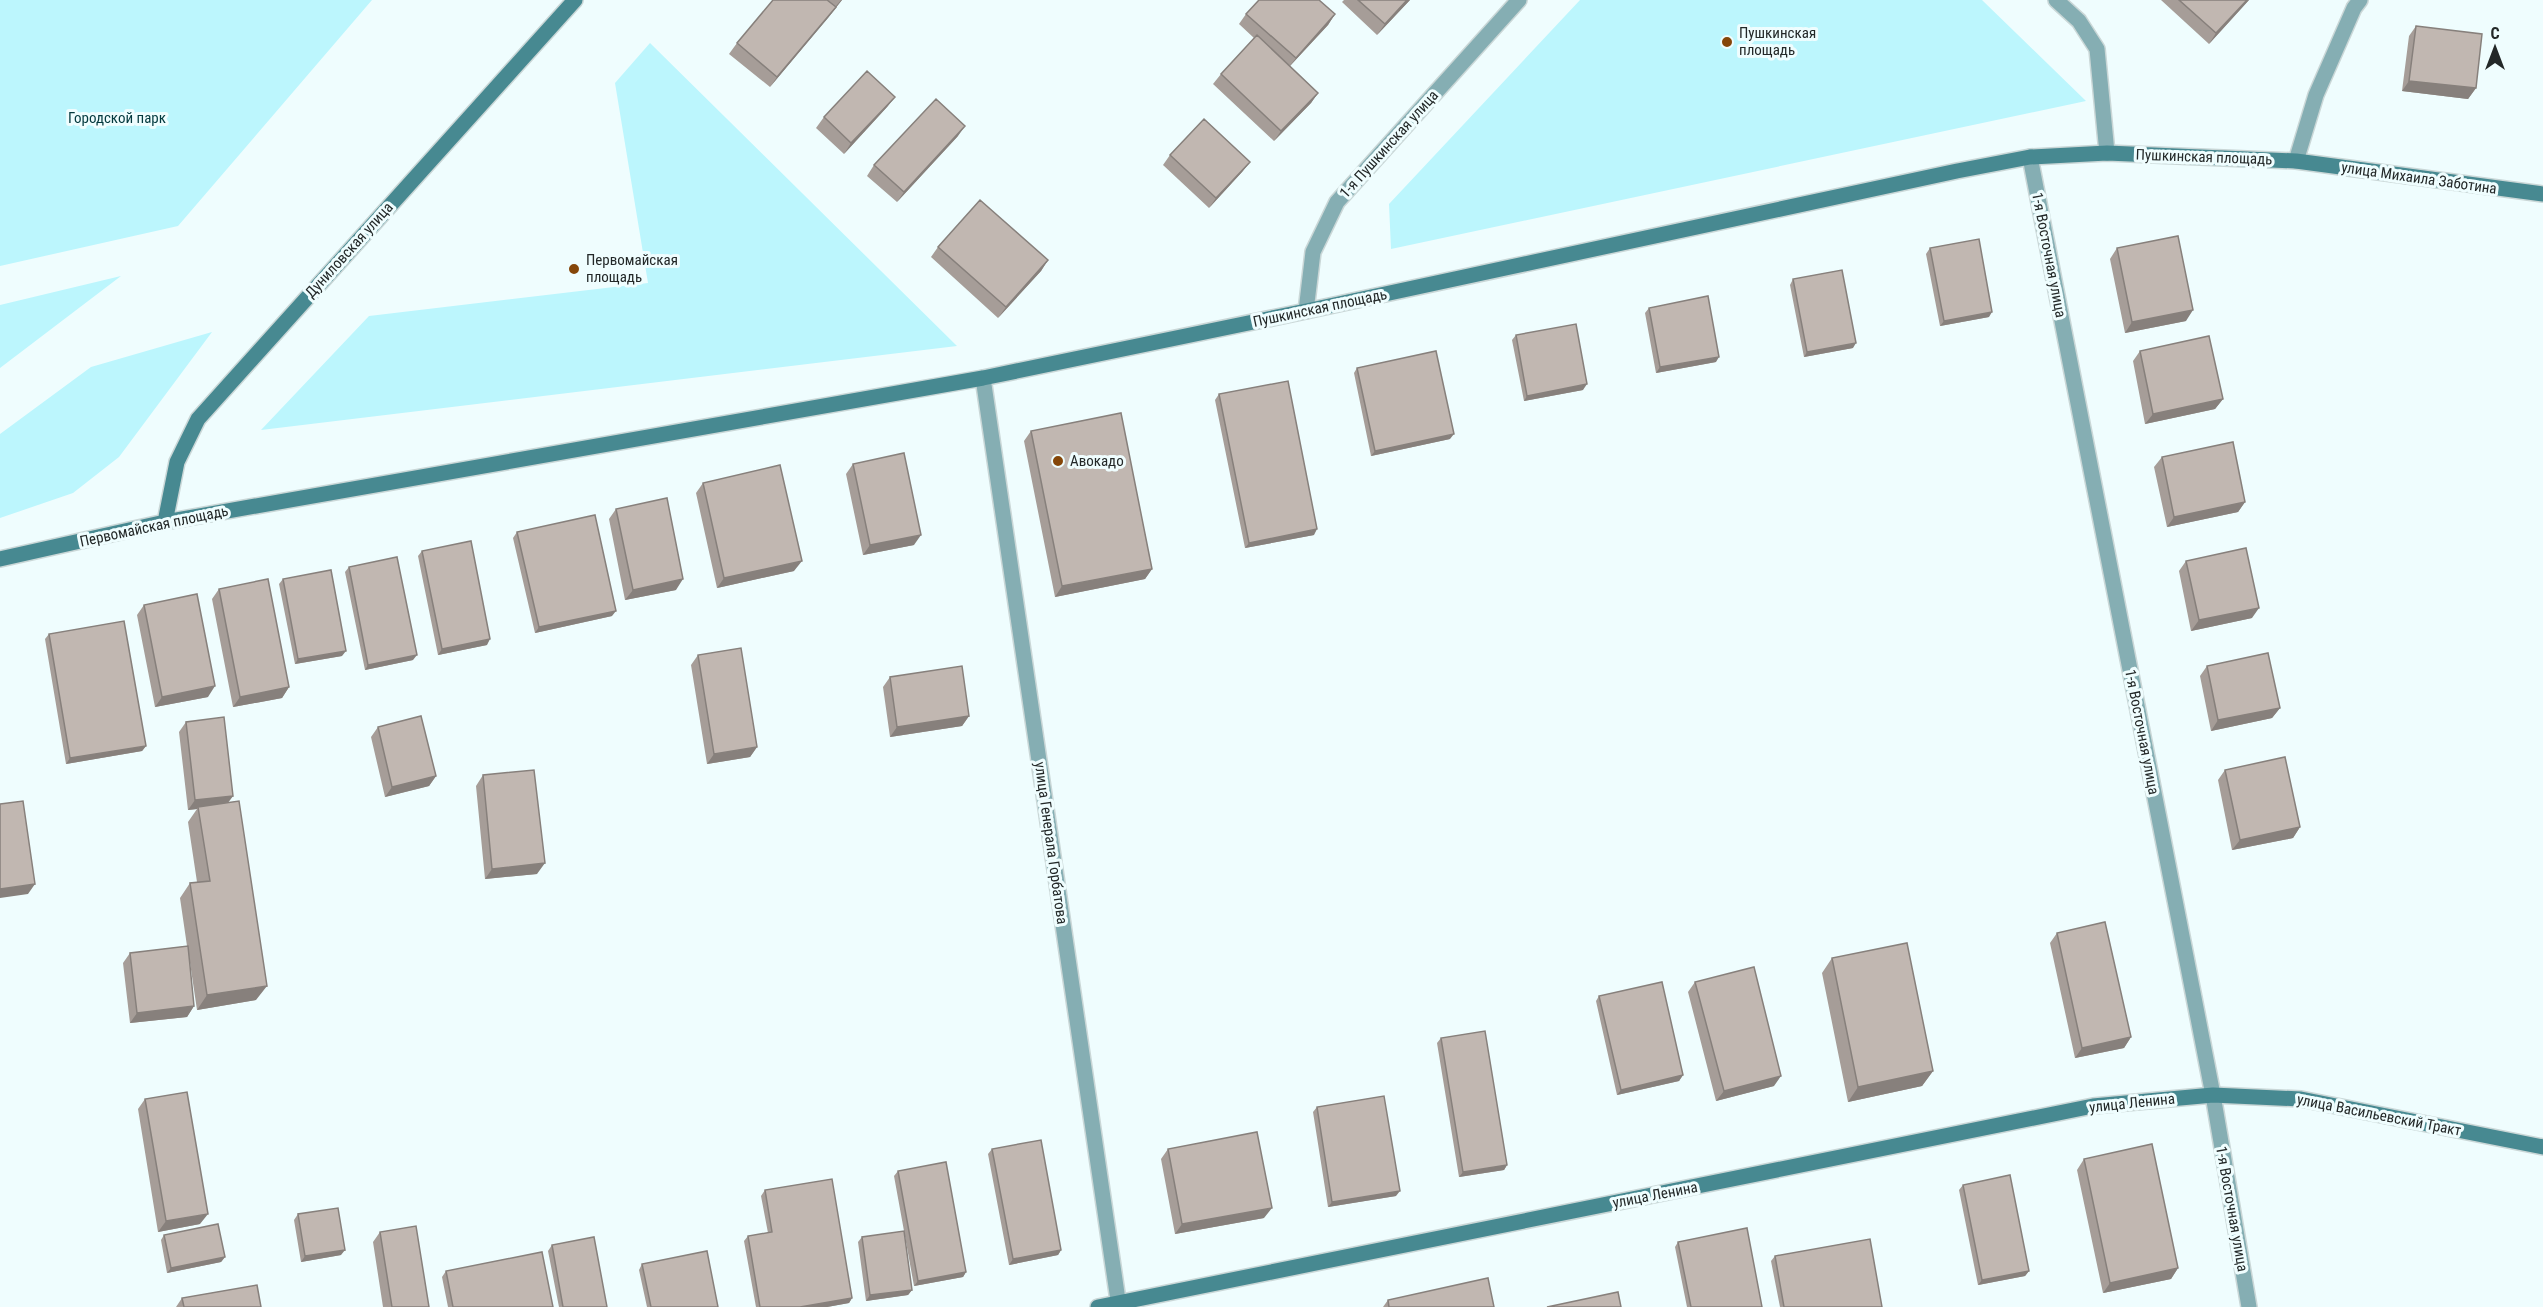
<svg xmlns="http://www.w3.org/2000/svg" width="2543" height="1307" viewBox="0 0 2543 1307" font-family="'Roboto Condensed',sans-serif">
<rect width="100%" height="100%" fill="#effdfe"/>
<path fill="#bcf6fd" d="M0,0H372L178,226L0,266Z
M1580,0H1982L2086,101L1391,249L1389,204Z
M650,43L957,346L261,430L369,316L648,283L615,83Z
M121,276L0,368V305Z
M212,332L119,457L73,493L0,518V434L91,367Z"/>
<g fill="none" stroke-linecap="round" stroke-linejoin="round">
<defs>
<path id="street" d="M2056,0L2079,21L2097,49L2107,153
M2030,157L2213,1095L2249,1307
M2296,161L2316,95L2354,8L2360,0
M1306,311L1313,252L1337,202L1519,0
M983,378L1119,1307"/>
<path id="secondary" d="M165,522L177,462L198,419L575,0
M0,559L165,522L983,378L1306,311L1957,171L2030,157L2107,153L2296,161L2543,194
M1098,1307L2093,1106L2213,1095L2301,1099L2543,1147"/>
</defs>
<use href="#street" stroke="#cad7d7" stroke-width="18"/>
<use href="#secondary" stroke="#cad7d7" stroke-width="18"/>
<use href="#street" stroke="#85aeb3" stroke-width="15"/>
<use href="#secondary" stroke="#478991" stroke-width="15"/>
</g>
<path fill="#a69d98" d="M773,0H842L770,87L729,54L737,43Z
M1344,0H1410L1377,35L1342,2Z
M2161,0H2249L2209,44Z
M1246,14H1335L1328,25L1290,66L1318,93L1311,103L1274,141L1213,84L1221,74L1254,38L1239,24Z
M2416,26L2476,88L2468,99L2402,91L2409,36Z
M895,97L887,107L844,154L816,128L824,117Z
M958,136L897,202L867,176L874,165Z
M1170,155L1250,162L1242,172L1209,208L1163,165Z
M938,247L1048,260L1041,271L998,318L931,257Z
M1930,248L1989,317L1940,326L1926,254Z
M2117,248L2186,321L2125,333L2110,259Z
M1793,279L1853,348L1804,357L1790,285Z
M1649,308L1716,362L1656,373L1645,313Z
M1516,335L1583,390L1524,401L1512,340Z
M2140,351L2223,399L2215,409L2145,424L2133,361Z
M1357,368L1450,439L1371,456L1354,373Z
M1219,394L1314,535L1245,548L1215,400Z
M1031,431L1152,569L1145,579L1055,597L1024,441Z
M2162,457L2245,502L2238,512L2167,527L2154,467Z
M853,464L914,545L863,555L846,474Z
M703,483L794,571L717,588L696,493Z
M616,509L676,590L625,600L609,519Z
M517,532L612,616L535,633L513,538Z
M422,551L487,645L438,655L418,556Z
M2186,561L2252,618L2191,631L2179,571Z
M349,567L413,660L365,670L345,572Z
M283,579L342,656L295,664L279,584Z
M219,589L289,687L282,698L233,707L212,599Z
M144,605L208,697L155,707L137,615Z
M49,634L146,746L142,751L66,764L45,639Z
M698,655L757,747L750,757L707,764L691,665Z
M2207,666L2280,708L2272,718L2211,731L2200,676Z
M890,677L969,716L962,726L890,737L883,687Z
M186,722L233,796L228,803L256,1000L197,1010L189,956L194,1006L187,1017L130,1023L123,963L130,953L187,946L180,898L190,883L197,882L188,822L197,809L188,810L179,732Z
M378,727L436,776L429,786L385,797L371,737Z
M2225,770L2300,827L2293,838L2232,850L2218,780Z
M483,775L537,874L485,879L476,786Z
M2057,933L2131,1037L2124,1048L2075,1058L2050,943Z
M1832,958L1933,1071L1922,1086L1848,1102L1822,973Z
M1695,982L1774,1086L1716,1101L1688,992Z
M1599,996L1683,1075L1679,1081L1617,1095L1596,1001Z
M1441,1038L1507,1165L1504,1170L1459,1177L1437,1043Z
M145,1099L200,1224L158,1232L138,1109Z
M1317,1107L1396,1196L1328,1207L1313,1112Z
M992,1149L1061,1250L1058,1255L1009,1265L988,1154Z
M1168,1149L1264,1218L1175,1234L1161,1159Z
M2084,1159L2178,1268L2171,1279L2103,1293L2077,1170Z
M898,1171L966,1272L963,1277L914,1286L894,1176Z
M1963,1185L2029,1271L2025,1276L1978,1285L1959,1190Z
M765,1190L852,1298L849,1303L827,1307H756L744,1241L748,1236L768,1233L761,1196Z
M298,1214L341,1255L301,1262L294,1220Z
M380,1232L429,1307H383L373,1242Z
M164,1235L225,1257L221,1262L167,1273L161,1240Z
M862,1237L912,1290L908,1295L866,1301L858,1242Z
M1678,1242L1762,1307H1687L1675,1247Z
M552,1245L607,1307H559L548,1251Z
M1775,1256L1882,1307H1780L1771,1261Z
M642,1264L718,1307H647L639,1270Z
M446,1271L553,1307H448L442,1277Z
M182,1298L261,1307H176Z
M1388,1300L1494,1307H1383Z"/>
<path fill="#87807c" d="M841,0H842L828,18L770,87L777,77Z
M1407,0H1410L1377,35L1385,24Z
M2247,0H2249L2209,44L2216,33Z
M1335,14L1328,25L1288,68L1296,58Z
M2409,81L2476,88L2468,99L2402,91Z
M1318,93L1311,103L1274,141L1281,131Z
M895,97L887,107L844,154L851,143Z
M965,126L958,136L897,202L904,192Z
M1250,162L1242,172L1209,208L1216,198Z
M1048,260L1041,271L998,318L1006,307Z
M2193,310L2186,321L2125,333L2132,322Z
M1992,312L1989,317L1940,326L1944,321Z
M1856,343L1853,348L1804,357L1807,352Z
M1719,357L1716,362L1656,373L1660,367Z
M1587,384L1583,390L1524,401L1527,396Z
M2223,399L2215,409L2145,424L2153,414Z
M1454,434L1450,439L1371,456L1375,451Z
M2245,502L2238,512L2167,527L2174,517Z
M1317,529L1314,535L1245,548L1249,543Z
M921,535L914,545L863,555L870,545Z
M802,561L794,571L717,588L724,578Z
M1152,569L1145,579L1055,597L1062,586Z
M683,579L676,590L625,600L633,590Z
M2259,608L2252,618L2191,631L2199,620Z
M616,611L612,616L535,633L539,627Z
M490,639L487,645L438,655L442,649Z
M346,651L342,656L295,664L298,659Z
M417,655L413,660L365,670L368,665Z
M215,686L208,697L155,707L162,697Z
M289,687L282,698L233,707L240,697Z
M2280,708L2272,718L2211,731L2218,720Z
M969,716L962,726L890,737L897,727Z
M146,746L142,751L66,764L70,758Z
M757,747L750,757L707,764L714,754Z
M436,776L429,786L385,797L392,787Z
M233,796L225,806L198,807L197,809L188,810L195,800Z
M2300,827L2293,838L2232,850L2240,840Z
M545,863L537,874L485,879L492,869Z
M35,884L28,894L0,898V889Z
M267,986L256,1000L197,1010L207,995Z
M194,1006L187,1017L130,1023L137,1013Z
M2131,1037L2124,1048L2075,1058L2082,1048Z
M1933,1071L1922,1086L1848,1102L1858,1087Z
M1683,1075L1679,1081L1617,1095L1621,1090Z
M1781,1076L1774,1086L1716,1101L1724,1091Z
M1507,1165L1504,1170L1459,1177L1463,1172Z
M1400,1191L1396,1196L1328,1207L1332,1202Z
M1272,1208L1264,1218L1175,1234L1182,1224Z
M208,1214L200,1224L158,1232L166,1221Z
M345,1250L341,1255L301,1262L305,1256Z
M1061,1250L1058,1255L1009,1265L1013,1259Z
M225,1257L221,1262L167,1273L171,1268Z
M2178,1268L2171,1279L2103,1293L2110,1283Z
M2029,1271L2025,1276L1978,1285L1982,1280Z
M966,1272L963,1277L914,1286L918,1281Z
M912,1290L908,1295L866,1301L870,1295Z
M852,1298L849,1303L827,1307H800Z"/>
<path fill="#c1b7b1" stroke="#87807c" stroke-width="1.5" d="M773,0H827L836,7L777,77L737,43Z
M1259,0H1319L1335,14L1296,58L1246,14Z
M1358,0H1407L1385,24Z
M2179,0H2247L2216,33Z
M2416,26L2482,34L2476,88L2409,81Z
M1257,35L1318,93L1281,131L1221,74Z
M867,71L895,97L851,143L824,117Z
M936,99L965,126L904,192L874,165Z
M1204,119L1250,162L1216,198L1170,155Z
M980,200L1048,260L1006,307L938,247Z
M2178,236L2193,310L2132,322L2117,248Z
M1979,239L1992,312L1944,321L1930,248Z
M1842,270L1856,343L1807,352L1793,279Z
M1708,296L1719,357L1660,367L1649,308Z
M1576,324L1587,384L1527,396L1516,335Z
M2209,336L2223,399L2153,414L2140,351Z
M1436,351L1454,434L1375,451L1357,368Z
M1288,381L1317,529L1249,543L1219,394Z
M1121,413L1152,569L1062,586L1031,431Z
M2233,442L2245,502L2174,517L2162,457Z
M904,453L921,535L870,545L853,464Z
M780,465L802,561L724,578L703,483Z
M667,498L683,579L633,590L616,509Z
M595,515L616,611L539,627L517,532Z
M471,541L490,639L442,649L422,551Z
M2246,548L2259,608L2199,620L2186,561Z
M397,557L417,655L368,665L349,567Z
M331,570L346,651L298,659L283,579Z
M268,579L289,687L240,697L219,589Z
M197,594L215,686L162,697L144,605Z
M124,621L146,746L70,758L49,634Z
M741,648L757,747L714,754L698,655Z
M2268,653L2280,708L2218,720L2207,666Z
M962,666L969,716L897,727L890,677Z
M421,716L436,776L392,787L378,727Z
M224,717L233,796L195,800L186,722Z
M2285,757L2300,827L2240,840L2225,770Z
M534,770L545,863L492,869L483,775Z
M23,801L35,884L0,889V804Z
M239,801L267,986L207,995L190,883L210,881L198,807Z
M2105,922L2131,1037L2082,1048L2057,933Z
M1907,943L1933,1071L1858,1087L1832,958Z
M188,946L194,1006L137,1013L130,953Z
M1754,967L1781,1076L1724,1091L1695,982Z
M1662,982L1683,1075L1621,1090L1599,996Z
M1485,1031L1507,1165L1463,1172L1441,1038Z
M187,1092L208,1214L166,1221L145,1099Z
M1384,1096L1400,1191L1332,1202L1317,1107Z
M1257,1132L1272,1208L1182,1224L1168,1149Z
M1041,1140L1061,1250L1013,1259L992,1149Z
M2152,1144L2178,1268L2110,1283L2084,1159Z
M946,1162L966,1272L918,1281L898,1171Z
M2010,1175L2029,1271L1982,1280L1963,1185Z
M832,1179L852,1298L800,1307H760L748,1236L772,1232L765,1190Z
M338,1208L345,1250L305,1256L298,1214Z
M218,1224L225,1257L171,1268L164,1235Z
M416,1226L429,1307H392L380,1232Z
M1747,1228L1762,1307H1691L1678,1242Z
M904,1231L912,1290L870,1295L862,1237Z
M594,1237L607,1307H563L552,1245Z
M1870,1239L1882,1307H1784L1775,1256Z
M707,1251L718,1307H651L642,1264Z
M542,1252L553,1307H453L446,1271Z
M1488,1278L1494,1307H1389L1388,1300Z
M257,1285L261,1307H184L182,1298Z
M1618,1292L1621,1307H1547Z"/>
<g fill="#854609" stroke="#effdfe" stroke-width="2">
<circle cx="1727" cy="42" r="6"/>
<circle cx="574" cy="269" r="6"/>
<circle cx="1058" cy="461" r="6"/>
</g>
<g text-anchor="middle" stroke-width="6" stroke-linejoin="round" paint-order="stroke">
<g font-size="15" fill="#232828" stroke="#effdfe" text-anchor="start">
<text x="1739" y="38">Пушкинская<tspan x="1739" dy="17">площадь</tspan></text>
<text x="586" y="265">Первомайская<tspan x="586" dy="17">площадь</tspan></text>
<text x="1070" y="466">Авокадо</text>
</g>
<g font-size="15" fill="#03393e" stroke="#effdfe">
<text x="117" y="123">Городской парк</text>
</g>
<g font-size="15" fill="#232828" stroke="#effdfe">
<text transform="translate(1389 144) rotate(-48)" y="5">1-я Пушкинская улица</text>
<text transform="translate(2204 157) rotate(2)" y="5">Пушкинская площадь</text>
<text transform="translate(2419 178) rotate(8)" y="5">улица Михаила Заботина</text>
<text transform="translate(349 250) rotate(-48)" y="5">Дуниловская улица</text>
<text transform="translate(2049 255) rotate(79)" y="5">1-я Восточная улица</text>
<text transform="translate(1320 308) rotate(-12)" y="5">Пушкинская площадь</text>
<text transform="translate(154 526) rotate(-12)" y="5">Первомайская площадь</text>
<text transform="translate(2142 732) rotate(79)" y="5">1-я Восточная улица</text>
<text transform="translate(1051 843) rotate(82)" y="5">улица Генерала Горбатова</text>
<text transform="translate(2132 1103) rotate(-6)" y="5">улица Ленина</text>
<text transform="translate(2379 1115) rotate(11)" y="5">улица Васильевский Тракт</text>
<text transform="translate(1655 1195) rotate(-11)" y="5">улица Ленина</text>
<text transform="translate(2232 1209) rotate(80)" y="5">1-я Восточная улица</text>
</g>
</g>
<g transform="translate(2495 48)" stroke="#effdfe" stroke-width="4.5" paint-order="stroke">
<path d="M0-4.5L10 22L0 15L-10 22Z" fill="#232828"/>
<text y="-9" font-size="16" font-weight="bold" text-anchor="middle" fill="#232828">С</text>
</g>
</svg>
